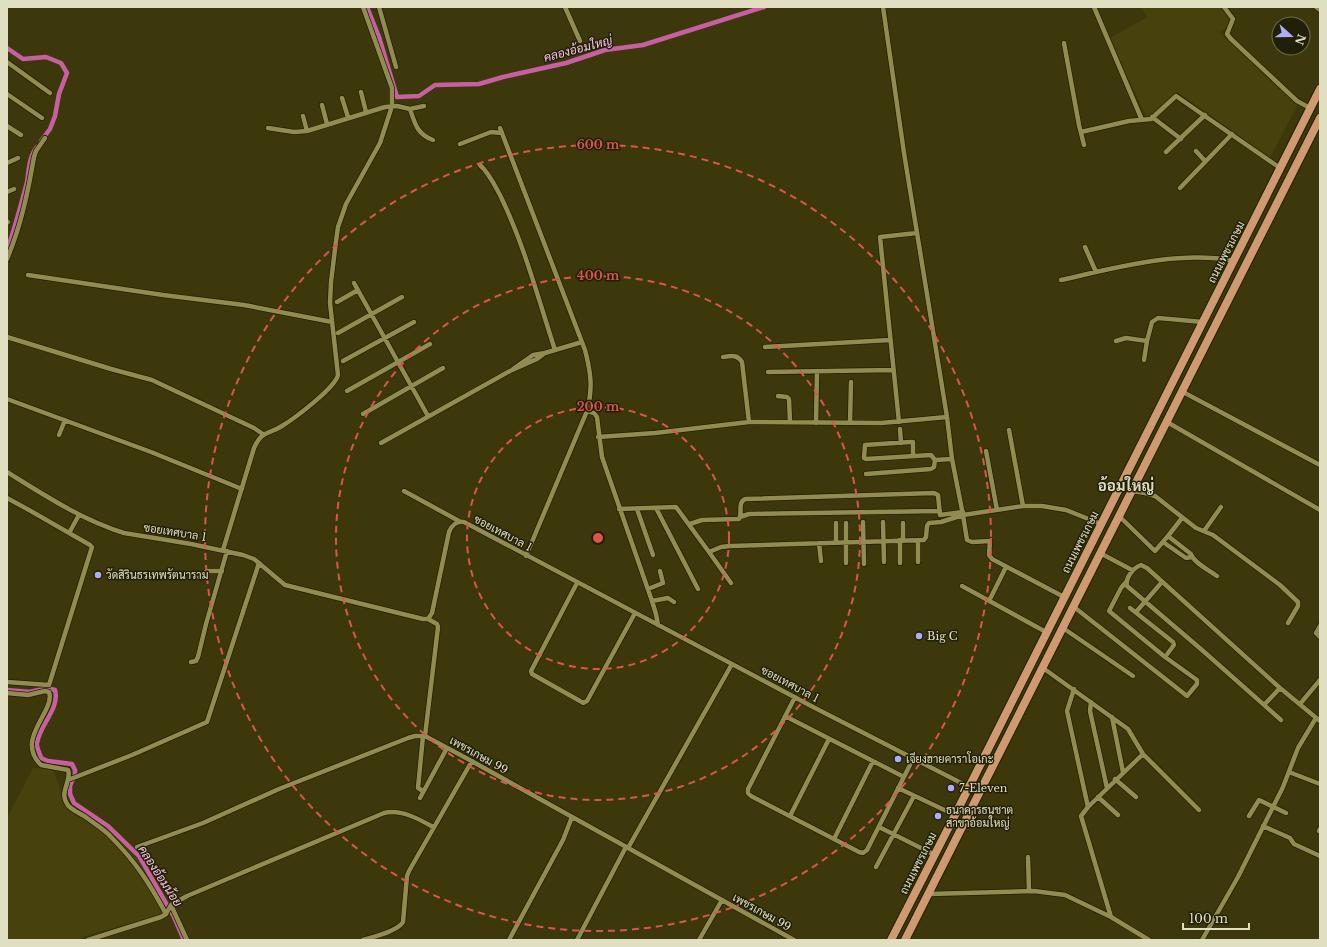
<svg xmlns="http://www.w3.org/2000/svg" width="1327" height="947" viewBox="0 0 1327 947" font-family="'Libre Baskerville',Sarabun,serif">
<rect width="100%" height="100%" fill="#3d380b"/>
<path fill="#47410d" d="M1141,7H1222L1232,22L1220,33L1298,104L1270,158L1177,92L1148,120L1109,39L1147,17Z
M33,768L53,769L67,805L110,830L136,857L164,903L165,913L85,936L80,940H7V818Z"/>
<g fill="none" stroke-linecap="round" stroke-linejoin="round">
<path stroke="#c660a2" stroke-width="4.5" d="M367,7L379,37L397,97L419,96L435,85L479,84L503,77L566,63L605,50L643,45L764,7
M7,48L23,59L46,57L61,63L67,73L59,94L55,116L50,129L41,141
M7,250C15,228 21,205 27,182C29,170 29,156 37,147
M7,690L30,692L47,688L55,690C60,709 40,724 37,743C36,747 40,753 41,758L48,761L72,764L75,770V774L70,786V794L74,803L108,826L139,856L174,917L184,940"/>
<defs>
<path id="street" d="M379,7L396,67
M565,7L580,41
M883,7L904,153L947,417L952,459L963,515L967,540L972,542L990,541L989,555L992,559L1064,597
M1094,7L1142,120
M1224,7L1233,19L1227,34L1231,39L1297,101L1310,108
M1316,7L1320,10
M1064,43L1079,125L1084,145
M7,62L50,93
M361,92L366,112
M7,94L42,118
M342,98L348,117
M322,105L327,124
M410,109C415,124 417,134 433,140
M303,116L307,131L385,107L397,106L410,109L424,106
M1152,117L1181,139
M7,126L21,135
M268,128L294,132L307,131
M500,128L585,350C591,373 593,388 587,411L526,556
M1081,132L1129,121L1151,119L1176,96L1280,168
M460,144L491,132L502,133
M1196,151L1205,161
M1166,152L1205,115
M7,163L18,158
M480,165C489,173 494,184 500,195C524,244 538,298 555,350
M1180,188L1232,134
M7,192L14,189
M7,223L8,222
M1085,247L1096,272
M7,259C21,226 28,192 34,157L36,151L45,138
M28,275L163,295L244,305L332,322
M1061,280C1115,268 1179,250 1234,261
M354,283L428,416
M337,302L358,290
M338,333L402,297
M7,337L111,369L152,380L254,428L263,434
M1116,341L1126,338L1147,341L1152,322L1158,318L1203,322
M765,347L890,340
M723,357C731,356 737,354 742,362L749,422
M1144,360L1147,341
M343,361L414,322
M513,369L533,355L545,353L582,342
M768,372L893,370
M347,391L430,344
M1183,392L1320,465
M778,396L787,397L789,399L790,422
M7,399L151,452L242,489
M587,411L594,413L597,417L602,457L652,601L656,614L658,625
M363,414L443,368
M899,422L880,237L917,233
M1167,422L1320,510
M816,423L817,371
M850,423L851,382
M900,429L901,443
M1009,430L1023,506
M59,435L65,420
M598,437L655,433L749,422L881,423L947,417
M381,443L510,371L537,359L545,353
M986,451L997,510
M913,455V442H910L865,445L864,458L866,459L931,455L935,460
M7,472C44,495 82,520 124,533L191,544L243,555L254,559L285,585L423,619H428L432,613L449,532C452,525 456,521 464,522L815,708L969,787
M866,474L931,469L934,467L935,460L952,459
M404,491L459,521
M1132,491L1145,493L1155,496L1196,528L1213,535L1280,585L1298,602V606L1288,623
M7,498L29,510L90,545L92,547L49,685L7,682
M656,508L698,589
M619,509L676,507L709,552L721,547L730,546L924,540L926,537L927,526L929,523L941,522L963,515L1023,506H1042L1066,510L1101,524
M637,509L653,555
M1119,516L1155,551L1168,536
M740,517L749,514L940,511
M1182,518L1168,536L1191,554C1194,563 1209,570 1217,576
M863,522L864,564
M883,522L884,562
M836,523V542
M846,523V563
M690,524L702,520L739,519C743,513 737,503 745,499L934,493L938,495L940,515L963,512
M1204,531L1221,507
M69,533L79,515
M900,540V563
M903,540V523
M918,540V562
M1163,542L1186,558L1192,557
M819,543L821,561
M223,550L254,448C262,430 268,435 282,426C295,418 335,388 338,375L330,303L331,282L336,241L338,227L346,204L380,143L392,106V88L363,7
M709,552L731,583
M1100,553L1132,570
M199,577L207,571H222
M1126,582L1121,588L1109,611L1165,657
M577,583L531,671L532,674L580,701L583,703L587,701L635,613
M962,586L1046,632
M648,589L663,583L660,571
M652,601L668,598L674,602
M989,601L1006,567
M1074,607L1187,696L1197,684V680L1165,657L1174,645L1173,642L1130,608
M1136,612L1162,582
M1320,626L1316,633L1320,637
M1063,628L1133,676
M191,662L196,661L198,657L206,624L227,551
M1043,668L1128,729L1143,754L1199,810
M1074,689L1067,711L1088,807
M7,693L28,695L45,691L49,692C56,711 14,739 41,765L68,770C72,780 60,791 66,802C69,810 81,813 87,818C95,824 105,830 111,837C136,862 150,884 166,914
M795,697L748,789V793L751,796L859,852L863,853L867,850L913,759
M1091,702L1090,711L1107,788
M1300,704L1320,680
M1264,705L1280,688
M785,716L904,777
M1112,717L1123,772
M1281,720L1202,650L1127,586C1125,578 1133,568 1141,565L1147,568L1280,688L1320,721
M423,736L418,788L423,791
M425,736L438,627L437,624L428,619
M1289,772L1320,784
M1115,779L1136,797
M68,780L132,755L207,722L259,563
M898,788L955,815
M1098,797L1118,815
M420,798L447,748
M790,816L829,739
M1249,816L1259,800L1286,813
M1263,826L1290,838L1294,844L1320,856
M879,827L935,855
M1319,831L1320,829
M834,839L873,761
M137,847L203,823L279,789L408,738L415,736H425L466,758L794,940
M628,848L732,664
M1028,857L1029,891
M876,867L914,796
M929,894L1034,891L1065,895L1111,917L1149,940
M171,905L187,940
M1111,917L1081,816L1088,807L1143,754
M88,940L161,917L166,914L171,905L187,896L384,813C401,809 419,819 433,827
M363,940C373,937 398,931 403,922L407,876L409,871L472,761
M509,940L563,840L572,817
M577,940L626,847
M699,940L722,900
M1202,940L1238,877L1283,787L1298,748L1316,718"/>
<path id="primary" d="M891,940L955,815L1320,89
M905,940L1320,118"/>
</defs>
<use href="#street" stroke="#221f02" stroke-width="6"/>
<use href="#primary" stroke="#221f02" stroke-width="10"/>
<use href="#street" stroke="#928c53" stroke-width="4.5"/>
<use href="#primary" stroke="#cf9a6f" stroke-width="8"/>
</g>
<g fill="none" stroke="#d9564e" stroke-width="2" stroke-dasharray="7 5">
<circle cx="598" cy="538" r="131"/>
<circle cx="598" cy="538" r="262"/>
<circle cx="598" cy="538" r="393"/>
</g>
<g fill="#adaefb" stroke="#211f07" stroke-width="1.5">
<circle cx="98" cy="575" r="4"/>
<circle cx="919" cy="636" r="4"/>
<circle cx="898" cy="759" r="4"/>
<circle cx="951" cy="788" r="4"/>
<circle cx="938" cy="816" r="4"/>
</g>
<g text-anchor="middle" stroke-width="3" stroke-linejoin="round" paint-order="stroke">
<g font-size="11" fill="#e1dfc2" stroke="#211f07">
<text transform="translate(1226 252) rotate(-63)" y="4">ถนนเพชรเกษม</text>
<text transform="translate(175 532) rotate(9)" y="4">ซอยเทศบาล 1</text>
<text transform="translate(503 533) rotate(28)" y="4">ซอยเทศบาล 1</text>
<text transform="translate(1080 542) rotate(-63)" y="4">ถนนเพชรเกษม</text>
<text transform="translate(790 684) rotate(28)" y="4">ซอยเทศบาล 1</text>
<text transform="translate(479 755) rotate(29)" y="4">เพชรเกษม 99</text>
<text transform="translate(918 863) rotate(-63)" y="4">ถนนเพชรเกษม</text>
<text transform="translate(762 912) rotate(29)" y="4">เพชรเกษม 99</text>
</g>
<g font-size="11" fill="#e1dfc2" stroke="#211f07" text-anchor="start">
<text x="106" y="579">วัดสิรินธรเทพรัตนาราม</text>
<text x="927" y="640">Big C</text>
<text x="906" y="763">เจียงฮายคาราโอเกะ</text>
<text x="959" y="792">7-Eleven</text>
<text x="946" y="814">ธนาคารธนชาต<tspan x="946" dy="13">สาขาอ้อมใหญ่</tspan></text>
</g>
<g font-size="12" font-style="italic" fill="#f8c3e2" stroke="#211f07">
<text transform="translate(578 49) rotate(-15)" y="4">คลองอ้อมใหญ่</text>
<text transform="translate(160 876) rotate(57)" y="4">คลองอ้อมน้อย</text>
</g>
<g font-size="15" font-weight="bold" fill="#e1dfc2" stroke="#211f07">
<text x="1126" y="491">อ้อมใหญ่</text>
</g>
</g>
<circle cx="598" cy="538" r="6" fill="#d9564e" stroke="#211f07" stroke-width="2"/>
<g font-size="12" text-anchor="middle" font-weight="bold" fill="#d9564e" stroke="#211f07" stroke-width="3" stroke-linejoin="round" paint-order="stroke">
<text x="598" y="149">600 m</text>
<text x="598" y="280">400 m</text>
<text x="598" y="411">200 m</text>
</g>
<rect width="1327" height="947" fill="none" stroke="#e1dfc2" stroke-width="16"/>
<g transform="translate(1291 36) rotate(111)"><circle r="19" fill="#211f07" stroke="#6e6c52"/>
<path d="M0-3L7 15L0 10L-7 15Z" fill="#adaefb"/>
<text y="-6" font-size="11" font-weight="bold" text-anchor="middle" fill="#e1dfc2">N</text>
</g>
<path d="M1183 923v6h66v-6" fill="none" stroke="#e1dfc2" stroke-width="2"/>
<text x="1189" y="923" font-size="12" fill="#e1dfc2" stroke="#211f07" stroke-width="3" paint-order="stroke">100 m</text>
</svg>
